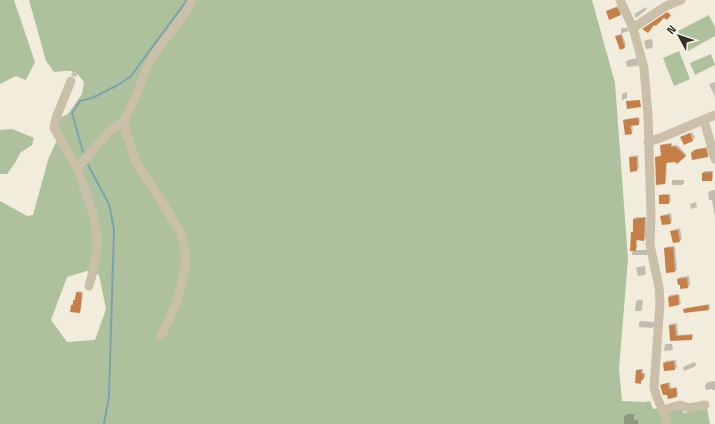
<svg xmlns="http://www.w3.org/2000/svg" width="715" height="424" viewBox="0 0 715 424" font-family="'Space Grotesk',sans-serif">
<rect width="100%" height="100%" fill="#f2ecdc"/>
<path fill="#adc19c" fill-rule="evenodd" d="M0,0H14L35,62L26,80L16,76L0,84Z
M29,0H592L615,83L628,259L619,369L622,401L645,402L650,401L653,409L659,408L664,424H0V201L27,216L33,215L48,160L56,142L57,125L60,118L68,114L82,94L84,82C74,68 70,71 54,72L46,61ZM87,271L99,275L106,309L95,340L67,342L51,320L67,277Z
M709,15L715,27V36L688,51L678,31Z
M679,51L690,79L674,86L663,58Z
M711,54L715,65L695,75L690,63Z
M12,129L34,138L32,145L20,153L15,163L7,174H0V130Z
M681,408L684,413L707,408L710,424H670L667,411Z"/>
<path fill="#0003" d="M618,6L622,13L620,15L607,11Z
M646,7L647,9L636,18L634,14Z
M622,28H628L629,31L622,33L626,45L624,47L616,36L621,34V30Z
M652,39L653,46L652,48L646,49L644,42L646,40Z
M637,58L639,64L637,66L627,67L626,62L628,60Z
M73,72L77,74L76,77L71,75Z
M715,82V97L709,84Z
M627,92V98L622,100V94Z
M639,117L640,122L638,124L632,125L633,131L631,133L624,121L626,119Z
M692,132L695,138L684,144L682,137Z
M672,143V146L677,145L686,154L677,163L675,161L667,162L666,182L665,183L656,157L662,155L661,146L663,144Z
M707,147L709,155L708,156L692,153L697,149Z
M638,155L639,168L637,170L630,157L632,156Z
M704,171H713V178L712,180L703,173Z
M673,180H684V183L682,185H672V181Z
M715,190V217L712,200H709L708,193L710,191Z
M662,194H670L671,201L669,203L660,196Z
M696,202L697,207L691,209L690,204Z
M671,213L672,221L670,223L661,216L663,215Z
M636,217H646V238L644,240L637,239V248L635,250H647L648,254L646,255H632V252L634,250L631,233L634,230V219Z
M680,228L682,239L680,241L673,242L671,231L673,230Z
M675,246L677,270L675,271L667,272L665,248L666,247Z
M645,266L646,274L644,275L638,276L636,268L638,267Z
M689,276L690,285L688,287L681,284L678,279L680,277Z
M78,291L83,292L81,310L79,312L72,305Z
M679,294L681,303L679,305L669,297L670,295Z
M637,300H643L642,309L641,311H635L636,302Z
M709,304L710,307L708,309L684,310L686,308Z
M641,321L654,322V326L652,328L639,327V323Z
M677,323L678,335L693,334V337L691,339L671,340L670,325L671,324Z
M665,344H672L673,350L664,351Z
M676,360L677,367L675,369L664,363L666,361Z
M695,362L696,365L694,367L684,371L683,368L685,366Z
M639,369H643V373H645V377L640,383L637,370Z
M715,381V390H713L712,389L706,390L705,385L708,382Z
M670,382L671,388L677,387L678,394L677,396L661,385L663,384Z
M627,414H634V420H638V424H624V417Z"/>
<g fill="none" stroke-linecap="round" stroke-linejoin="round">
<path stroke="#7ba3af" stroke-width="2" d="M83,152L72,113L80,101L92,98L118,85L131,76L187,0
M88,165L109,204L114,229L109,396L104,424"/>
</g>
<path fill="#c67f46" d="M617,7L621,15L609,20L606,11Z
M667,12L671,15L667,20L664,18L656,26L654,25L648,33L642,29Z
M621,35L625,48L620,50L615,36Z
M640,100L641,107L627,109L626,101Z
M638,118L639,125L630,126L632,134L625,135L623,120Z
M690,133L693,141L684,145L680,137Z
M671,144V147L675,146L686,156L677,164L675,162L666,163L665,184L656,185L655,157L661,156L660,145Z
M706,148L708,157L692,160L691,153L694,150Z
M629,157H637V171L630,172Z
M712,172V181H702V173Z
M659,195H669V204H659Z
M669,215L671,224L662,225L660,216Z
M645,218L644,241L636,240V251H630L631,232H633V219Z
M678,230L680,242L673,243L670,231Z
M673,247L675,272L666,273L664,248Z
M687,278L688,288L680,289V285H678L677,279Z
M76,292L82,293L80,313L70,312L71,305H73V300H75Z
M678,295L679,305L669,307L668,297Z
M708,305L709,310L684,313L683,309Z
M669,325H675L676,336L692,335V340L670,341Z
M674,361L675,370L664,371L663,363Z
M636,370H642L641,374H644L643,380H641V384L635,383Z
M668,383L669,389L676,388L677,397L668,399L667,395H663L660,385Z"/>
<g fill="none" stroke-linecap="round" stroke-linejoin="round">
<path stroke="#cabfa8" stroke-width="9" d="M620,0L633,28L644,68L648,115L651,216L650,245L659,287L660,303L654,387C656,400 665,411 667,424
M633,28L666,6L681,0
M71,81L56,118L54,128L77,168
M704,120L715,159
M648,142L660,138L715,115
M89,286C95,266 100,239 94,219C90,201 83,185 77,168L110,131L124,120
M161,336L176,304L181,287L185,268V251L181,232L137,164L126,133L124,120L135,99L147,67L158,49L186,12L192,0
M663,410L680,405L689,408L705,405"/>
</g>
<g transform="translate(679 36) rotate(310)" stroke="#faf5e9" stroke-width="3" paint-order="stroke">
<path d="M0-3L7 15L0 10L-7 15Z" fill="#373028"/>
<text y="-6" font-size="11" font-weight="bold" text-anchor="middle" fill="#373028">N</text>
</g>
</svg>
